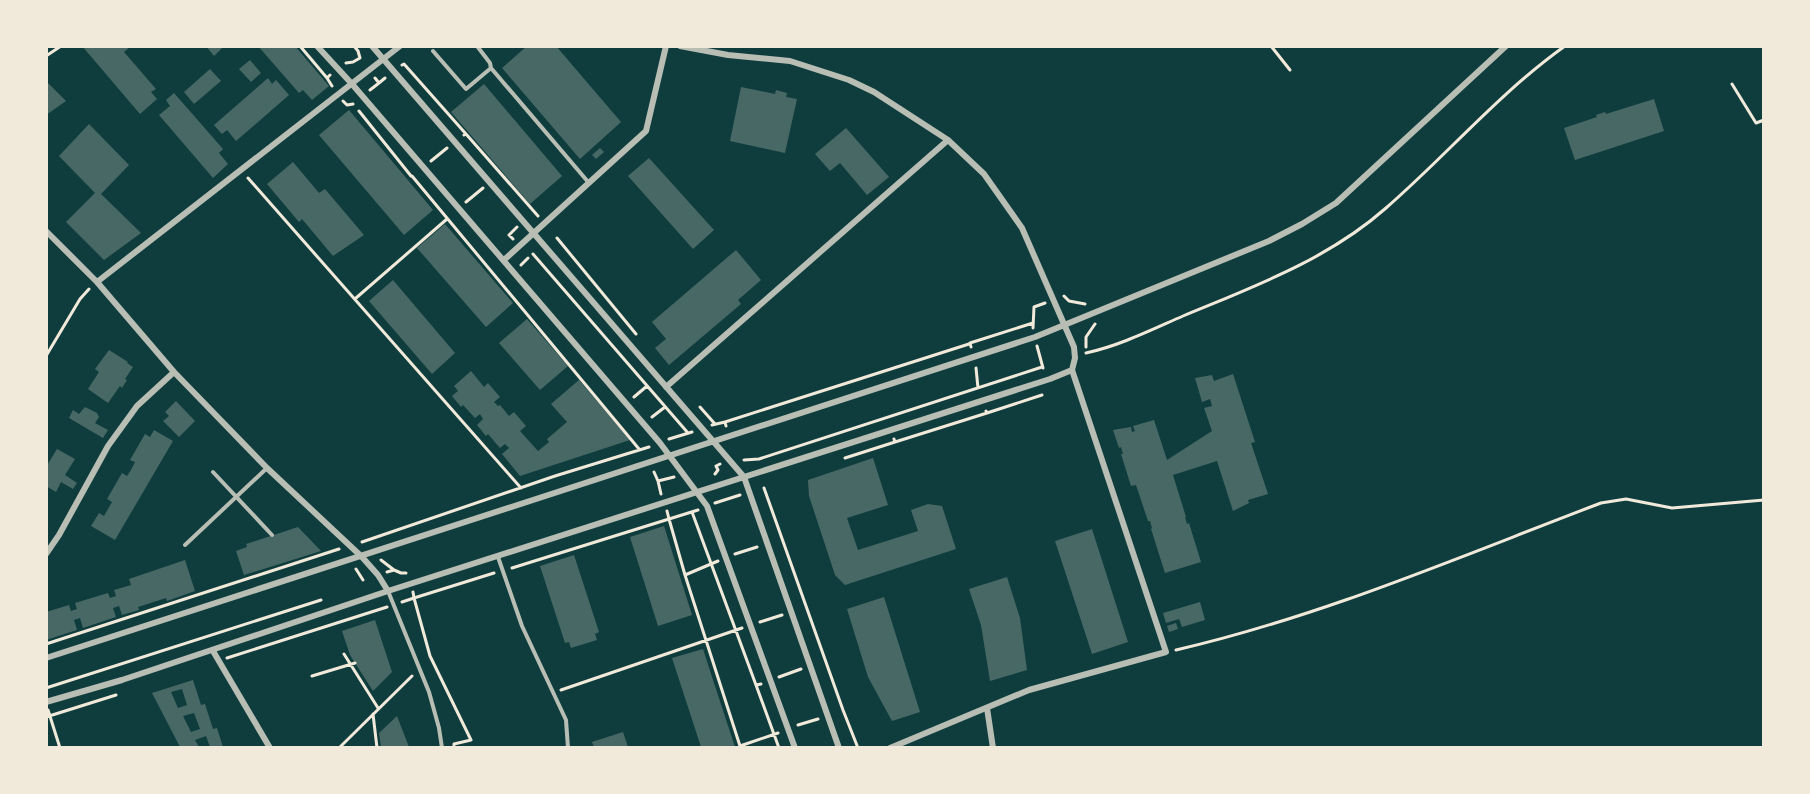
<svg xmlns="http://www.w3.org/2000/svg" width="1810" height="794" viewBox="0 0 1810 794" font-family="Mulish,sans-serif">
<rect width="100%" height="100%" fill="#0f3d3e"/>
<path fill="#486865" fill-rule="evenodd" d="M82,46H131L124,52L156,89L151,92L157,99L140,114Z
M206,46H224L214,56Z
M258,46H295L329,86L312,100L303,90L299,93Z
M527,46H556L621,122L580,159L502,68Z
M250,60L261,73L251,82L239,69Z
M210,69L221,81L194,104L184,92Z
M268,78L272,84L276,80L289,95L236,141L227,130L222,134L214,125Z
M46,81L66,101L46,115Z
M484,84L562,176L530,204L451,112Z
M741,87L775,94L776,90L787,93L786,97L797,99L785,153L730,141Z
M174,93L223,149L219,153L228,164L213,178L159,115L170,106L166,100Z
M1654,99L1664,131L1575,160L1564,128L1597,117L1596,115L1605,112L1606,114Z
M349,110L433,210L404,235L319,135Z
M89,124L129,165L101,194L141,233L104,260L66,222L95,193L59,156Z
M846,128L889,177L867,195L840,163L830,171L815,154Z
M600,148L604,152L596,159L592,155Z
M649,158L714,230L693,249L628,176Z
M293,162L319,193L325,189L364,235L333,256L302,219L299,222L267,184Z
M445,224L513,303L486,327L417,248Z
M736,250L761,280L738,300L741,304L669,365L655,348L666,339L652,322Z
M393,280L455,353L432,374L369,301Z
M527,319L568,366L540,390L499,343Z
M109,350L128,362L127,363L133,367L125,379L127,380L122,388L120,386L108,403L88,389L99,372L95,369Z
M471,371L484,387L488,383L500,397L494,402L498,406L500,405L509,416L514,412L526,426L520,431L538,451L549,442L547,439L567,422L551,404L579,380L630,440L520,476L502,454L509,448L505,444L500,448L488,434L486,436L477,425L483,419L480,414L475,418L463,405L461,407L452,396L458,391L454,386Z
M1233,374L1255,442L1251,443L1268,494L1248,500L1249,503L1233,511L1217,461L1173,475L1186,517H1185L1187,524L1189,523L1201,562L1165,573L1151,529L1152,528L1150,521H1148L1136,485L1131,486L1121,454H1123L1121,447L1119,448L1113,430L1131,427L1132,432L1135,431L1133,426L1154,420L1167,460L1212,431L1204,408L1212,406L1210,399L1202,402L1195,378L1212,375L1214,381Z
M176,401L195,421L179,437L163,421L169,416L165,412Z
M85,407L97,413L99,417L95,423L108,430L103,438L69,418L73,410L79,414Z
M154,430L173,441L115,540L91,526L99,513L104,516L112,502L107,499L122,473L127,476L131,470L135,462L130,460L145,434L150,437Z
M57,449L75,459L65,475L77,483L73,489L61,482L56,492L46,486V467Z
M873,458L888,505L847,518L858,550L918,531L911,510L928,504L942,506L956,549L845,585L835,575L809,496L808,480Z
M664,526L692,615L658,626L630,537Z
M298,527L321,551L244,575L236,551L247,547L246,544Z
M1092,529L1128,642L1092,654L1055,541Z
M574,555L599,632L595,634L597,640L571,648L569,642L565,643L540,566Z
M185,560L195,591L167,601L166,598L138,607L139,610L122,615L119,606L113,608L116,617L83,628L80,618L74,620L77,630L46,640V612L69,605L71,611L77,609L75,603L108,593L110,598L116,596L114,590L131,585L129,579Z
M1007,577L1020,618L1027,670L990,681L981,625L969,589Z
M884,597L920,712L892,721L868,677L847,609Z
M1200,602L1205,620L1182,627L1179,619L1166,623L1163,613Z
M375,620L392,672L373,691L350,655L342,631Z
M1176,623L1178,629L1169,632L1167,626Z
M703,649L714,683L735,747H701L672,658Z
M193,680L201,705L205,704L213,729L217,728L223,747H210L206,736L195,740L199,747H180L152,693ZM182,689L187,705L178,708L171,692ZM194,713L200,729L191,732L183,716Z
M397,716L409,747H381L379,733Z
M623,732L628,747H594L592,742Z"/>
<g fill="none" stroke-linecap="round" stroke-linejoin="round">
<path stroke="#f1e9da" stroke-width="3" d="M300,46L327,78
M1271,46L1290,70
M46,56L61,46
M346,63L353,62L360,58L358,51L354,46
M402,65L404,64L466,134L464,135
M330,75L327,78L332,86
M375,78L379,83L385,78
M1732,84L1756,123L1764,120
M370,90L379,83
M343,101L347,105L353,104
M359,111L411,176
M466,134L538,216
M431,161L447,148
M412,176L639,449
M248,178L521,488
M466,202L483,188
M557,238L636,334
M513,239L509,235L517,227
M533,254L688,433
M521,265L528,258
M1064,296L1069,301L1085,304
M356,298L447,219
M1033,328L1034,307L1045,303
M1037,346L1043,368
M971,347L970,343L1033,323
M1086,347V337L1095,324
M1086,353C1119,346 1151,330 1183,316C1255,286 1327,260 1386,208C1447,155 1499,93 1565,46
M46,356L80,299L89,289
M976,368L978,388
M634,397L647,386
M700,407L715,424
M987,413L1042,395
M652,417L665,407
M725,422L969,344
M712,425L725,422L726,426
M669,439L692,432
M894,439L895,442L987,413L986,411
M845,458L895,442
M744,460L759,459L1042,367
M654,472L658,481L674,477
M715,474L718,470L716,466L720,464
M658,481L661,494
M764,488L843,710L858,748
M715,503L740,495
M667,511L669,519L698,510
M692,512L756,685L761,684
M362,542L555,476L649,447
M735,554L757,547
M381,560L394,570
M512,568L669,519L685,575L740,746L778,733
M356,569L363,580
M387,572L394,570L401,573H406
M685,575L718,561
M413,592L414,598L494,573
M402,602L414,598L430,656L471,740L454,744V748
M760,622L782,615
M46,644L339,549
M1176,650C1323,616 1461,556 1601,503L1626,499L1672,508L1764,500
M344,654L378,708
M227,658L387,607
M312,676L355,663
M779,677L801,669
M756,685L779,748
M46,688L321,600
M561,690L742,628
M48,710L60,748
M373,714L377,748
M46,717L116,695
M798,725L818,719
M339,748L412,676"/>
<path stroke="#b8beb3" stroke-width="4" d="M477,46L490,63L491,68L589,183
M433,51L466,89L491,68
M213,472L272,535
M185,545L267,468
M498,557L522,626L566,720L568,748
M388,591L429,692L439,728L442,748"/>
<path stroke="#b8beb3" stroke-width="6" d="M317,46L352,84L660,443L707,506L795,748
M372,46L744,477L839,748
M680,46L728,55L790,61L849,80L874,92L948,140L984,174L1022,228L1074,347L1075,358L1072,370L1166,652L1029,690L890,748
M46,231L97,282L174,372L267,468L362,557L378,575L388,591
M504,260L646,131L666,46
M97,282L400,46
M666,387L948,140
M46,554L59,535L108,446L137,406L174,372
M213,651L270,748
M46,658L1035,337L1269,241L1302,224L1336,203L1506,46
M46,702L122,680L388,591L1050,379L1072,370
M987,708L993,748"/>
</g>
<rect width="1810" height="794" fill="none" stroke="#f1e9da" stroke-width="96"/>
</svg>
